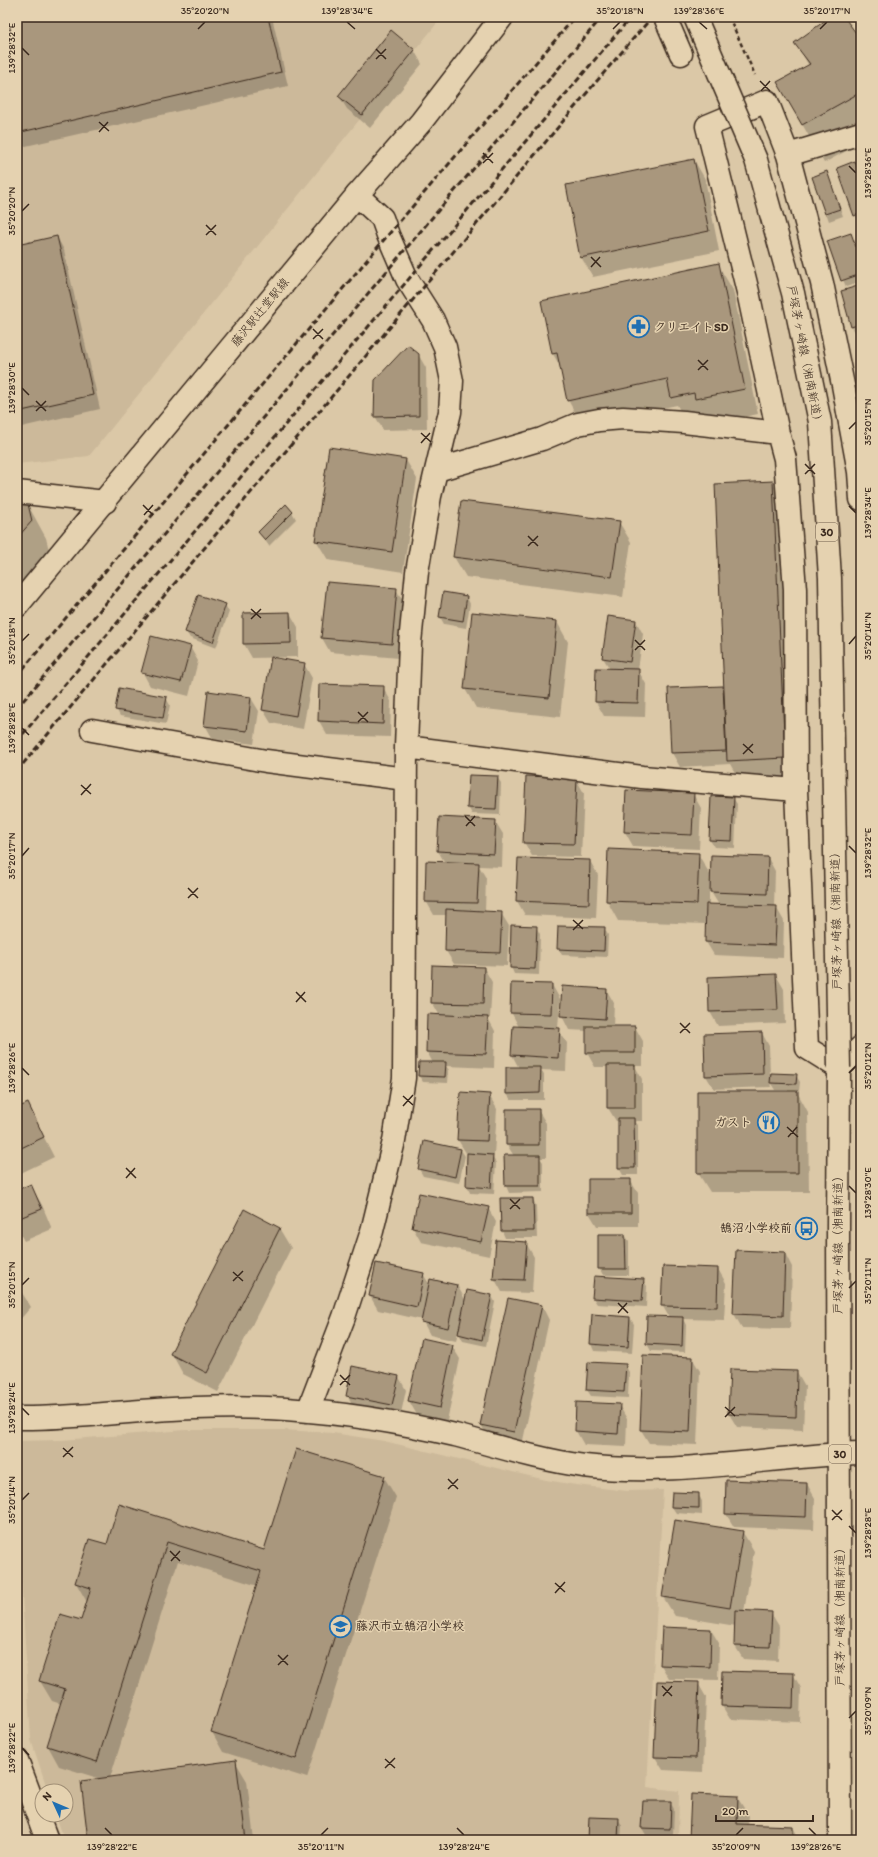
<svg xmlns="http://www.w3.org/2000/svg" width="878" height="1857" viewBox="0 0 878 1857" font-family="Itim,'Klee One',sans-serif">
<rect width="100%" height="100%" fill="#dbc8a7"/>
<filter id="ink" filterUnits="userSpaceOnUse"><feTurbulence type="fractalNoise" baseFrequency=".025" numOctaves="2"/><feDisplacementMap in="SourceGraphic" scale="8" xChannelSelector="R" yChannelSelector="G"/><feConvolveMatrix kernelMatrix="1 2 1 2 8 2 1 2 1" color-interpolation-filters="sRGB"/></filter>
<g filter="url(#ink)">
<path fill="#ccb99a" d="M17,17H442L89,456L17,464Z
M185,1430H284L333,1433L384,1441L546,1480L576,1485L627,1491L663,1490L647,1787L679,1791L678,1840H64L56,1815H66V1791H48L31,1740L17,1512V1441L62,1440Z"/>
<path fill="#0003" fill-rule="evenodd" d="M17,17H272L288,86L17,148Z
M832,17H843L858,38L861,37V143L824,163L779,83L809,66L796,43Z
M414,50L422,64L370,128L347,109L339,96Z
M694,160L705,179L719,251L593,277L581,257Z
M854,163L861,177V221L859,222L855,215Z
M827,173L843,216L829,221L813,177Z
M851,234L861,259V282L846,287L828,242Z
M57,237L64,250L100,409L17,428V246Z
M718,265L733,290L758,414L711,424L686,422L677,405L582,425L568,400L561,368L553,354Z
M861,286V340H860L852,327L842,292Z
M418,354L426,368L427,429L383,430L375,416Z
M406,460L417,479L403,572L328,560L316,540Z
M772,482L787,507L799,783L742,785L730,764L680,767L672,753L723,687L725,690Z
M28,505L46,538L50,554L17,591V506Z
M292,512L296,519L269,546L259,532Z
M619,522L631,542L623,597L466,577L454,557Z
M396,589L404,603L399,658L330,652L322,638Z
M444,593L467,597L470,604L466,628L444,624L440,617Z
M225,605L229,612L216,648L190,638L186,632Z
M290,613L298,627V657L252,658L244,644Z
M636,621L643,634L638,670L646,684L645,717L604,716L596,702L610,669L603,658Z
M557,622L568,642L560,717L476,708L465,689Z
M190,647L198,661L189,696L150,686L143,673Z
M304,664L312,678L303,729L271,723L263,710Z
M320,685L383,687L391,701L390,737L327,735L319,721Z
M166,698L170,705L166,724L120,716L116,709Z
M251,698L259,711L254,744L213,739L205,725Z
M497,777L501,783L500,815L472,814L468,807Z
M576,779L584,793L581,857L532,856L524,842Z
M627,791L693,794L701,808L699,849L633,846L625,832Z
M712,797L733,798L737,804L735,848L714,847L710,840Z
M440,818L495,821L503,834L502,867L479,866L486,878L485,912L501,913L509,926L507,966L454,964L446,951L447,915H434L426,901L445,863L438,851Z
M698,854L711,876L768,858L775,871L774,907H776L784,921L783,958L714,955L706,942V924L618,921L607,901ZM709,889L719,905H709Z
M519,859L590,861L598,875L596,918L525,915L517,901Z
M536,927L540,934L539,975L514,974L511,967Z
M604,928L608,935L607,957L562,955L558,948Z
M484,968L492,982L490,1018H488L495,1031L494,1068L446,1066L449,1070L448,1083L423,1082L419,1076L433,1063L427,1052L440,1016L432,1002Z
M776,975L784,989L785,1023L718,1026L710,1012L709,978Z
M552,985L560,999L558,1029L567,1043L566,1071L541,1070L544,1074V1100H511L507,1094L519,1068L512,1055L519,1027L511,1012Z
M606,989L614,1003L613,1027H635L643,1041V1066H635L642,1079V1121H635L638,1125V1175H623L619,1168V1121H616L608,1108V1067H595L587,1053V1031L569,1030L562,1016Z
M762,1033L769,1046L770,1074L796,1075L800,1082L799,1091L796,1090L808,1112L809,1192H710L698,1173L788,1092V1090H775L770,1082L771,1087L714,1089L706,1076Z
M489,1095L497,1109L494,1155H491L496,1163L494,1194L470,1193L467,1186L468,1153H466L458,1140Z
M27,1104L54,1157L21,1173L17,1167V1109Z
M538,1110L546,1123V1158H540L543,1162V1192L509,1193L506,1186L514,1156L507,1145Z
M461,1150L465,1156L459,1183L423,1176L419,1169Z
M630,1180L638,1193V1226H597L589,1213Z
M30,1185L42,1205L52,1229L24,1241L17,1228V1191Z
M501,1199H533L536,1206L537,1238H505L502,1231Z
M488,1208L496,1222L489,1256L421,1242L413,1228Z
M279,1228L291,1248L218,1392L183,1374L172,1354Z
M625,1235L629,1241V1275H603L599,1268Z
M526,1243L534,1257L532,1293L502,1292L494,1278Z
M785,1253L792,1267L790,1329L742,1328L734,1314Z
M377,1264L423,1274L430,1285H457L466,1301L492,1296L495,1302L486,1346L463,1341L458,1332L456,1341L430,1335L422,1320L378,1310L370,1296Z
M718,1269L726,1283L724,1320L683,1319L686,1325L685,1352L651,1351L647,1344L648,1317H669L662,1305Z
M643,1280L647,1286L646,1307L597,1304L593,1298Z
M17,1285L31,1307L17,1323Z
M542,1306L549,1320L522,1445L489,1438L481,1425Z
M630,1318L634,1324L632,1353L594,1351L591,1344Z
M452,1346L460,1359L447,1421L417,1415L409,1401Z
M692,1358L700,1371L697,1445L649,1443L641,1430Z
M625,1365L629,1372L628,1398L591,1396L587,1390Z
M797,1372L805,1386L803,1430L737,1427L729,1414Z
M399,1377L406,1390L400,1418L355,1409L347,1395Z
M577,1403L619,1405L627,1419L626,1447L584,1445L576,1431Z
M384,1477L396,1497L307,1778L223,1752L212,1732L258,1586L178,1561L110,1778L235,1761L247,1781L254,1840H89L101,1779L59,1766L48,1746L61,1704L52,1701L40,1681L82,1621L87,1602L76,1583L107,1545L120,1505L265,1551Z
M807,1484L815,1498L814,1530L734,1527L726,1514Z
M698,1494L702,1501V1515L676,1513L672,1507Z
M742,1531L754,1551L744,1612L771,1613L779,1626L778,1661L743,1659L735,1646L736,1626L675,1616L663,1597Z
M711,1630L719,1643L718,1680L669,1679L661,1665Z
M793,1674L801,1688L800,1722L730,1719L722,1706Z
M698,1683L706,1697L703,1772L663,1770L655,1757Z
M737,1797L749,1816L748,1826L793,1827L800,1840H690Z
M670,1802L674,1809L673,1835H646L642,1828Z
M618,1819L622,1825L621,1840H589Z"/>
<path fill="#a9977d" stroke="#3b2a1e" d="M17,17H268L281,72L17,133Z
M830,17H844L859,37L861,35V92L802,125L777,82L810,64L794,43Z
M391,30L415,50L362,115L338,96Z
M694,159L709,231L580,258L566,185Z
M855,161L861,179V213L854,216L837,168Z
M827,171L840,209L825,214L812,177Z
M851,233L861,261V274L841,281L827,241Z
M57,236L93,395L17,412V245Z
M719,263L745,389L695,399L694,393L671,398L667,379L567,401L557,353L552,354L541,301Z
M861,285V324L851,327L841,291Z
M408,345L419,354V416L374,417L375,380Z
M861,384V416L851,389Z
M329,447L406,459L392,552L315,541Z
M773,481L785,758L727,761L715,484Z
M461,501L620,521L612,577L453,557Z
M28,504L32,521L17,538V505Z
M286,504L293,512L265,540L258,532Z
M327,582L397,588L392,644L321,638Z
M443,592L467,596L463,621L439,617Z
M198,595L226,604L213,642L185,632Z
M290,612L291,643L243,644V613Z
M472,612L557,621L549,698L464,689Z
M608,616L636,620L630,662L602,658Z
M151,636L191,646L181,682L141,673Z
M271,657L305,663L296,716L262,710Z
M596,668L639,669L638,703L595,702Z
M319,684L384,686L383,724L318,721Z
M723,686L726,751L671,753L668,688Z
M119,688L167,697L163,718L115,710Z
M208,691L251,697L247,731L204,726Z
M469,775L498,776L496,809L467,808Z
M526,776L577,778L574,844L523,843Z
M626,790L694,793L692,835L624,832Z
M711,796L734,797L732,841L709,840Z
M439,817L496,820L494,854L437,851Z
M608,849L699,853L697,904L606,901Z
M711,855L768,857L767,894L710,892Z
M518,858L590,860L589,904L516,901Z
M426,861L479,863L477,903L425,902Z
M706,904L777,906L775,945L705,942Z
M446,909L502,912L500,953L445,951Z
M511,925L537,926L535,969L510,968Z
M558,926L605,927L604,951L557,949Z
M432,965L484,967L483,1004L431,1003Z
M776,974L778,1010L709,1012L708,977Z
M511,983L552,984L551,1014L510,1013Z
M562,986L607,989L605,1019L560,1016Z
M427,1014L488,1017L486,1054L426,1052Z
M513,1026L560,1028L558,1058L511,1055Z
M586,1026H635V1053H586Z
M762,1032L763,1074L705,1076L704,1034Z
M419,1062H446L445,1077L418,1076Z
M607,1065H635V1108H607Z
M506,1067H541L540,1093L506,1094Z
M771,1073L797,1074L796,1084L770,1083Z
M697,1091H798V1173H697Z
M460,1092L490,1094L487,1141L457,1140Z
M28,1103L44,1137L17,1150V1108Z
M506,1109H539V1145H506Z
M618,1118H634L635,1168H618Z
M424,1141L461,1149L455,1177L418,1169Z
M467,1153L493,1155L491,1188L466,1186Z
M504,1155H540V1186H505Z
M588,1179H631V1213H588Z
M31,1184L42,1209L17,1219V1190Z
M419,1193L489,1207L481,1242L412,1228Z
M500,1198H533L534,1231H501Z
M244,1209L280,1228L207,1373L170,1354Z
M598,1234H625L626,1269H598Z
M496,1240L527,1242L524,1280L493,1279Z
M736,1250L785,1252L783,1316L733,1314Z
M376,1263L424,1273L417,1307L369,1296Z
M663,1266L718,1268L717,1307L661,1306Z
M594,1276L644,1279L642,1301L592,1298Z
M430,1279L457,1285L448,1328L421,1322Z
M467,1290L492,1295L482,1340L458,1334Z
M508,1298L542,1305L514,1432L480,1425Z
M592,1314L630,1317L628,1347L590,1344Z
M647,1316L683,1317L682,1346L646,1344Z
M422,1338L453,1345L440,1408L408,1401Z
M643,1355L693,1357L690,1432L640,1430Z
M588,1362L626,1364L624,1392L586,1390Z
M352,1366L399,1376L392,1405L346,1396Z
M730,1369L797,1371L796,1417L728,1414Z
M576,1402L620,1404L618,1434L575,1431Z
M296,1449L385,1476L296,1759L211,1732L261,1571L167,1542L97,1762L47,1746L65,1689L39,1681L60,1614L81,1620L91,1588L75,1583L89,1539L107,1544L119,1504L264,1550Z
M726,1480L807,1483L806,1517L725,1514Z
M672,1492L699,1493V1508L671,1507Z
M675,1520L743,1531L730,1608L662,1597Z
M735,1610L772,1612L770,1647L734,1646Z
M662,1627L711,1629L710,1667L660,1665Z
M722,1671L794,1673L793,1708L721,1706Z
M657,1681L699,1682L696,1758L654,1757Z
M236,1760L246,1840H88L81,1781Z
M691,1794L738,1796L737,1824L793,1826V1840H689Z
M643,1801H671L670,1829L641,1828Z
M589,1817L619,1818L618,1840H588Z
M637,1837L658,1838V1840H637Z"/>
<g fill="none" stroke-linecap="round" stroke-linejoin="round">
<defs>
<path id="street" d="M665,17L681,54
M788,155L861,133
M437,470L542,439L578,424L599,420L623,418L684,422L778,433
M17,492L105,502
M861,499L859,472L843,385L822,283L788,155L767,101L707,126L748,292L778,433L785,459L795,589L796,790L807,1048L839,1068L861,1047
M92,730L266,761L406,779
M406,747L642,777L796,790
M308,1411L344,1317L372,1231L394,1141L404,1078L406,747L410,643L417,572L430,496L450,412L452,381L445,347L433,320L407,279L388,235L382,218L357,195
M17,1418C77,1419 136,1409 196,1408C226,1407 257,1407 286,1409C343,1413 399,1422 455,1435C497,1446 540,1460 584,1466C677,1477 768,1456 861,1453
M17,1760L47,1840"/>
<path id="secondary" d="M17,606L357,195L421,122L502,17"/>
<path id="primary" d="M839,1068L838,1226L840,1840"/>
</defs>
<use href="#street" stroke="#3b2a1e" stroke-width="25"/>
<use href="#secondary" stroke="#3b2a1e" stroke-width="25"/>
<use href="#primary" stroke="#3b2a1e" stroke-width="25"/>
<path stroke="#3b2a1e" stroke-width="2.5" stroke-dasharray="4 3" stroke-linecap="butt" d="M729,17L755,75"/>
<use href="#street" stroke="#e5d2b0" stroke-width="22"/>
<use href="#secondary" stroke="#e5d2b0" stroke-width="22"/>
<use href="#primary" stroke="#e5d2b0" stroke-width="22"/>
<path stroke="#3b2a1e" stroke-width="3" stroke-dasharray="6 3" stroke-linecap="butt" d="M17,676L388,235L575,17
M17,708L602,17
M17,741L631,17
M17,771L596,82L652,17"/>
<defs>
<path id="primary-bridge" d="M695,17L756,160L793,293L820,422L830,578L839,1068"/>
</defs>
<use href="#primary-bridge" stroke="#3b2a1e" stroke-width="25" stroke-linecap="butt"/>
<use href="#primary-bridge" stroke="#e5d2b0" stroke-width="22"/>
</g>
</g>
<path fill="none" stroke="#3b2a1e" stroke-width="1.5" d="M347,22L355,29M699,22L707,29M198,29L205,22M613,29L620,22M820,29L827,22M22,48L29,55M376,49L386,59M376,59L386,49M760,81L770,91M761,91L770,81M99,122L109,131M99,132L108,122M483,153L493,163M483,163L493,153M849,166L856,173M22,211L29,204M206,225L216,235M206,235L216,225M591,257L601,267M591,267L600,257M313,329L323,339M313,339L323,329M698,360L708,370M698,370L708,360M22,388L29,395M36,401L46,411M36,411L46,401M849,429L856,422M421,433L431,442M421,443L430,433M805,464L815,474M805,474L815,464M143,505L153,515M849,506L856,513M144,515L153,505M528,536L538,546M528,546L538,536M251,609L261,618M251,619L261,609M635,640L645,650M22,641L29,634M849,644L856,636M635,650L645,640M358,712L368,722M358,722L368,712M22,728L29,735M743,744L753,753M743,754L753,744M81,785L91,794M81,795L91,784M465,816L475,826M466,826L475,816M849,846L856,853M22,856L29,848M188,888L198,898M188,898L198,888M573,920L583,929M573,930L583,920M296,992L306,1002M296,1002L305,992M680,1023L690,1033M680,1033L690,1023M22,1068L29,1075M849,1073L856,1066M403,1096L413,1105M403,1106L413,1095M787,1127L798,1137M788,1137L797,1127M126,1168L136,1178M126,1178L135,1168M849,1186L856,1193M510,1199L520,1209M510,1209L520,1199M233,1272L243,1281M233,1281L243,1271M22,1285L29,1278M849,1288L856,1281M618,1303L628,1313M618,1313L627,1303M340,1375L350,1385M340,1385L350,1375M725,1407L735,1416M22,1408L29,1415M725,1417L735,1407M63,1448L73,1457M63,1457L73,1447M448,1479L458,1489M448,1489L458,1479M22,1500L29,1493M832,1510L842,1520M832,1520L842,1510M849,1526L856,1533M170,1551L180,1561M171,1561L180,1551M555,1583L565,1592M555,1593L565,1582M278,1655L288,1665M278,1665L288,1655M662,1686L672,1696M663,1696L672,1686M849,1718L856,1711M22,1748L29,1755M385,1759L395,1768M385,1768L395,1758M105,1828L112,1835M457,1828L464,1835M809,1828L816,1835M321,1835L328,1828M736,1835L743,1828"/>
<defs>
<symbol id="pharmacy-ring" viewBox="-11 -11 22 22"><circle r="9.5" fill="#e5d2b0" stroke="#1f6fb2" stroke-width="1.5"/><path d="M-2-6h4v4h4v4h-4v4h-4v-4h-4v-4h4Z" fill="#1f6fb2"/></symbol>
<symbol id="restaurant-ring" viewBox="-11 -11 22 22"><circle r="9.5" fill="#e5d2b0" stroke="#1f6fb2" stroke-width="1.5"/><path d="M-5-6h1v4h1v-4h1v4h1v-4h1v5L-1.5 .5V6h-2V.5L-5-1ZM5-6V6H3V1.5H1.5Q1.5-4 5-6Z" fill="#1f6fb2"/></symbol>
<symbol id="bus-ring" viewBox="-11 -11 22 22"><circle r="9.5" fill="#e5d2b0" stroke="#1f6fb2" stroke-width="1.5"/><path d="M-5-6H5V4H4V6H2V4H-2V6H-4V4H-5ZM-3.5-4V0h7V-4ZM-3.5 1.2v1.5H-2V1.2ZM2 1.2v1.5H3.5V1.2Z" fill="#1f6fb2"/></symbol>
<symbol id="school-ring" viewBox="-11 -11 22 22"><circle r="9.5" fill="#e5d2b0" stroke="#1f6fb2" stroke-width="1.5"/><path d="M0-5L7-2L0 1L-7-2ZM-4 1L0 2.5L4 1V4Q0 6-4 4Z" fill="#1f6fb2"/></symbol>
</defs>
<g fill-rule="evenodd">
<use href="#pharmacy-ring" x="626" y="314" width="25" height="25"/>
<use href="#restaurant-ring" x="756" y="1110" width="25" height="25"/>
<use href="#bus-ring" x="794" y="1216" width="25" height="25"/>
<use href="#school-ring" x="328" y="1614" width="25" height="25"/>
</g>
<g text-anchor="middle" stroke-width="3" stroke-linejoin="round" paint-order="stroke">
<g fill="#e5d2b0" stroke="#6e5c4a" stroke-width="1">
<rect x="816" y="523" width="22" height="18" rx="3"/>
<rect x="829" y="1445" width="22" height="18" rx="3"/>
</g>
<g font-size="11" font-weight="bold" fill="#3b2a1e">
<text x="827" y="536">30</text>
<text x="840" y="1458">30</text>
</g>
<g font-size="12" fill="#3b2a1e" stroke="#e5d2b0">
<text transform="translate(260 312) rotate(-51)" y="4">藤沢駅辻堂駅線</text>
<text transform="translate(805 356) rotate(79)" y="4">戸塚茅ヶ崎線（湘南新道）</text>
<text transform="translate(836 918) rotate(-91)" y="4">戸塚茅ヶ崎線（湘南新道）</text>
<text transform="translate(838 1242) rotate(-90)" y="4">戸塚茅ヶ崎線（湘南新道）</text>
<text transform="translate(840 1614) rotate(-90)" y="4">戸塚茅ヶ崎線（湘南新道）</text>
</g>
<g font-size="12" font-weight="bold" fill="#3b2a1e" stroke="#e5d2b0" text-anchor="start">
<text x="654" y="331">クリエイトSD</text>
<text x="752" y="1126" text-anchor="end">ガスト</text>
<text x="792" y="1232" text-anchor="end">鵠沼小学校前</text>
<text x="356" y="1630">藤沢市立鵠沼小学校</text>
</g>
</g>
<rect width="878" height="1857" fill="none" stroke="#e5d2b0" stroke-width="44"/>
<g transform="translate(54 1803) rotate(314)"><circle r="19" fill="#e5d2b0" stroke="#a18f76"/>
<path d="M0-3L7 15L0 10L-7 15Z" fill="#1f6fb2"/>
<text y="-6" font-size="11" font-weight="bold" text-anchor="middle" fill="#3b2a1e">N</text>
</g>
<path d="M716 1815v6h97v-6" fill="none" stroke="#3b2a1e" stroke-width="2"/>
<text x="722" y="1815" font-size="12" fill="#3b2a1e" stroke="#e5d2b0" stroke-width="3" paint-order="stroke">20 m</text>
<rect x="22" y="22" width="834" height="1813" fill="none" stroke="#3b2a1e" stroke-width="1.5"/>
<g font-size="10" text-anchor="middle" fill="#3b2a1e">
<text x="205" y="14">35°20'20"N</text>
<text x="347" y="14">139°28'34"E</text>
<text x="620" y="14">35°20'18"N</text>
<text x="699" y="14">139°28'36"E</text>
<text x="827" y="14">35°20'17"N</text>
<text transform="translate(11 48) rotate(-90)" y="4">139°28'32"E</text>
<text transform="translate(867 173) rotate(-90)" y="4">139°28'36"E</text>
<text transform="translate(11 211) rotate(-90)" y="4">35°20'20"N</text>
<text transform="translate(11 388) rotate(-90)" y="4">139°28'30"E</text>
<text transform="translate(867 422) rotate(-90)" y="4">35°20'15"N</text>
<text transform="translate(867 513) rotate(-90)" y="4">139°28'34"E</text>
<text transform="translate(867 636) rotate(-90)" y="4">35°20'14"N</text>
<text transform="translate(11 641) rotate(-90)" y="4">35°20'18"N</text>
<text transform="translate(11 728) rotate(-90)" y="4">139°28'28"E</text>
<text transform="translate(867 853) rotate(-90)" y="4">139°28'32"E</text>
<text transform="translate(11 856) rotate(-90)" y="4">35°20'17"N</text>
<text transform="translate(867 1066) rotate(-90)" y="4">35°20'12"N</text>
<text transform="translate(11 1068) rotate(-90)" y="4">139°28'26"E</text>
<text transform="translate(867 1193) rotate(-90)" y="4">139°28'30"E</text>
<text transform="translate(867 1281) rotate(-90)" y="4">35°20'11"N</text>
<text transform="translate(11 1285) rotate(-90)" y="4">35°20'15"N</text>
<text transform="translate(11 1408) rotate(-90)" y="4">139°28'24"E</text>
<text transform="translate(11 1500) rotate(-90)" y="4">35°20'14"N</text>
<text transform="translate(867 1533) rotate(-90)" y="4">139°28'28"E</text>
<text transform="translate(867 1711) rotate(-90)" y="4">35°20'09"N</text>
<text transform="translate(11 1748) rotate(-90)" y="4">139°28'22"E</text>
<text x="112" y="1850">139°28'22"E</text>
<text x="321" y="1850">35°20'11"N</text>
<text x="464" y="1850">139°28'24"E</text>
<text x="736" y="1850">35°20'09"N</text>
<text x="816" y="1850">139°28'26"E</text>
</g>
</svg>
